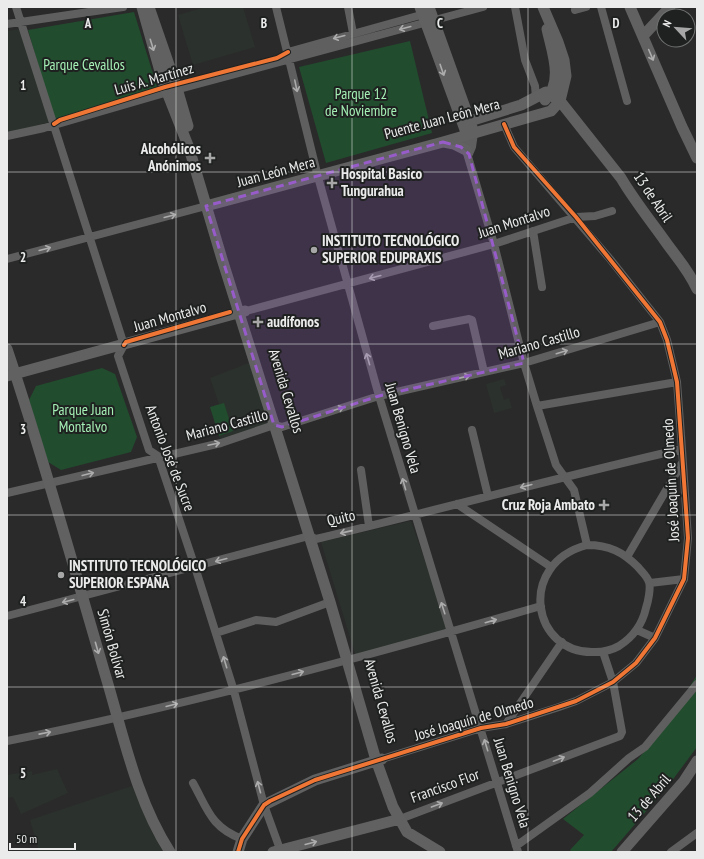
<svg xmlns="http://www.w3.org/2000/svg" width="704" height="859" viewBox="0 0 704 859" font-family="'PT Sans Narrow',sans-serif">
<rect width="100%" height="100%" fill="#2a2a2a"/>
<path fill="#2b312c" d="M206,7H243L255,47L193,65L178,15Z
M21,29L50,122L7,133V31Z
M254,361L270,429L221,443L210,407L219,404L210,378Z
M504,379L506,385L500,387L504,400L509,398L512,408L494,413L486,384Z
M411,521L449,629L356,657L321,542Z
M57,769L68,793L21,814L13,797L7,798V775L32,771V775Z
M132,786L151,830L163,852H39L30,820Z"/>
<path fill="#224c2e" d="M134,12L158,90L54,119L28,30Z
M410,41L432,133L326,163L299,67Z
M102,368L115,374L137,437L131,452L61,470L48,462L29,400L36,386Z
M224,403L233,431L219,436L210,407Z
M697,675V747L668,786L611,852H572L570,850L584,835L563,819L638,759L663,729Z"/>
<g fill="none" stroke-linecap="round" stroke-linejoin="round">
<path stroke="#5e5f5e" stroke-width="8" d="M16,7L124,345L118,356L149,450L158,456L195,567L234,691L264,805L281,852
M276,7L318,177L379,396L518,852
M348,7L353,33
M515,7L525,60L535,86L536,98
M601,7L627,101
M575,10L586,7
M7,24L123,7
M288,52L428,13
M467,135L466,150L494,244L524,363L537,406L556,465L574,490L587,545
M7,136L44,128L168,92L483,7
M469,154L472,147L474,133
M533,231L542,287
M7,259L206,206
M246,311L494,244L576,217L595,216L612,211
M433,326L469,319L472,320L484,372
M537,406L677,382
M472,430L488,496
M361,470L369,526
M7,493L221,443L274,425L282,427L379,396L524,363L660,322
M457,504L551,567
M587,545C609,545 623,552 638,567C642,572 647,576 649,582C651,588 648,602 646,608C642,626 633,637 619,646C612,650 603,652 595,652C532,655 516,564 587,545Z
M627,557L682,463
M650,583L684,579
M7,616L309,536L316,539C438,510 560,477 682,449
M637,630L655,638
M216,633L256,620L276,622L330,602
M506,724L562,642
M7,741C187,705 364,657 541,606
M382,759L481,728L506,724L559,707L576,701L613,682L636,663L655,638L684,579L688,538L682,449L677,382L667,340L660,322L610,259L514,147L504,124
M193,783C208,810 211,827 242,839
M400,819L620,736L622,732L613,682L603,652
M516,846L590,793L629,758L645,747L697,684
M671,852L697,833"/>
<path stroke="#606160" stroke-width="11" d="M142,7L163,82L189,148L222,259L330,602L376,760L393,807L407,832L440,852
M149,7L176,85L188,126
M420,7L467,135
M429,7L472,127
M630,7L682,127L697,158
M643,36L670,7
M545,100C564,81 552,52 547,29
M470,121L521,105L546,92L560,101L621,178C634,200 650,220 665,241C677,258 688,269 697,289
M444,142L454,144L466,150
M206,206L443,142L551,111L560,101L566,76L564,60L558,42L543,7
M7,349C43,456 73,565 105,674C123,733 136,800 170,852
M7,376L245,311
M238,852L242,839L264,805L315,780L382,759
M273,852L400,819
M622,852L684,781L697,761"/>
<defs>
<path id="cycleway" d="M54,124L60,120L165,87L277,58L288,52
M124,345L126,342L230,312
M238,852L242,839L264,805L270,801L315,780L481,728L506,724L576,701L613,682L636,663L655,638L684,579L688,538L677,382L667,340L660,322L576,217L514,147L504,124"/>
</defs>
<use href="#cycleway" stroke="#1f2120" stroke-width="6"/>
<use href="#cycleway" stroke="#f07635" stroke-width="4"/>
</g>
<defs><path id="oneway-shaft" d="M-6 0H5M1.5-3L5.5 0L1.5 3" fill="none" stroke-width="1.6" stroke-linecap="round" stroke-linejoin="round"/></defs>
<g stroke="#abacab">
<use href="#oneway-shaft" transform="translate(405 28) rotate(165)"/>
<use href="#oneway-shaft" transform="translate(339 37) rotate(165)"/>
<use href="#oneway-shaft" transform="translate(296 86) rotate(78)"/>
<use href="#oneway-shaft" transform="translate(170 216) rotate(-15)"/>
<use href="#oneway-shaft" transform="translate(45 249) rotate(-15)"/>
<use href="#oneway-shaft" transform="translate(375 277) rotate(165)"/>
<use href="#oneway-shaft" transform="translate(562 352) rotate(-17)"/>
<use href="#oneway-shaft" transform="translate(368 359) rotate(-106)"/>
<use href="#oneway-shaft" transform="translate(464 377) rotate(-13)"/>
<use href="#oneway-shaft" transform="translate(338 409) rotate(-18)"/>
<use href="#oneway-shaft" transform="translate(214 444) rotate(-12)"/>
<use href="#oneway-shaft" transform="translate(88 474) rotate(-14)"/>
<use href="#oneway-shaft" transform="translate(404 484) rotate(-106)"/>
<use href="#oneway-shaft" transform="translate(526 486) rotate(165)"/>
<use href="#oneway-shaft" transform="translate(346 532) rotate(167)"/>
<use href="#oneway-shaft" transform="translate(221 560) rotate(165)"/>
<use href="#oneway-shaft" transform="translate(68 601) rotate(166)"/>
<use href="#oneway-shaft" transform="translate(443 608) rotate(-108)"/>
<use href="#oneway-shaft" transform="translate(491 621) rotate(-16)"/>
<use href="#oneway-shaft" transform="translate(225 662) rotate(-107)"/>
<use href="#oneway-shaft" transform="translate(298 673) rotate(-15)"/>
<use href="#oneway-shaft" transform="translate(172 705) rotate(-14)"/>
<use href="#oneway-shaft" transform="translate(45 733) rotate(-11)"/>
<use href="#oneway-shaft" transform="translate(486 745) rotate(-107)"/>
<use href="#oneway-shaft" transform="translate(559 759) rotate(-21)"/>
<use href="#oneway-shaft" transform="translate(259 787) rotate(-105)"/>
<use href="#oneway-shaft" transform="translate(437 805) rotate(-20)"/>
</g>
<g stroke="#acadac">
<use href="#oneway-shaft" transform="translate(152 45) rotate(73)"/>
<use href="#oneway-shaft" transform="translate(651 55) rotate(67)"/>
<use href="#oneway-shaft" transform="translate(442 70) rotate(71)"/>
<use href="#oneway-shaft" transform="translate(97 648) rotate(74)"/>
<use href="#oneway-shaft" transform="translate(311 843) rotate(-15)"/>
</g>
<path fill="#975cca" fill-opacity="0.2" stroke="#975cca" stroke-width="3" stroke-dasharray="8 5" stroke-linejoin="round" d="M443,142L461,147L469,154L524,363L379,396L282,427L274,425L206,206Z"/>
<path fill="none" stroke="#eaebea" stroke-width="1" stroke-opacity="0.55" d="M176,7V852M352,7V852M528,7V852M7,172H697M7,344H697M7,515H697M7,687H697"/>
<g fill="#a7a7a7" stroke="#1f2120" stroke-width="1.5">
<path d="M208 152h4v4h4v4h-4v4h-4v-4h-4v-4h4z"/>
<path d="M330 177h4v4h4v4h-4v4h-4v-4h-4v-4h4z"/>
<circle cx="314" cy="250" r="4"/>
<path d="M256 316h4v4h4v4h-4v4h-4v-4h-4v-4h4z"/>
<path d="M602 499h4v4h4v4h-4v4h-4v-4h-4v-4h4z"/>
<circle cx="61" cy="575" r="4"/>
</g>
<g text-anchor="middle" stroke-width="4" stroke-linejoin="round" paint-order="stroke">
<g font-size="15" fill="#a4f0b5" stroke="#1f2120">
<text x="84" y="70">Parque Cevallos</text>
<text x="361" y="99">Parque 12<tspan x="361" dy="17">de Noviembre</tspan></text>
<text x="83" y="415">Parque Juan<tspan x="83" dy="17">Montalvo</tspan></text>
</g>
<g font-size="15" fill="#eaebea" stroke="#1f2120">
<text transform="translate(154 79) rotate(-16)" y="5">Luis A. Martínez</text>
<text transform="translate(442 119) rotate(-15)" y="5">Puente Juan León Mera</text>
<text transform="translate(276 172) rotate(-15)" y="5">Juan León Mera</text>
<text transform="translate(653 197) rotate(56)" y="5">13 de Abril</text>
<text transform="translate(514 222) rotate(-18)" y="5">Juan Montalvo</text>
<text transform="translate(170 317) rotate(-16)" y="5">Juan Montalvo</text>
<text transform="translate(539 343) rotate(-16)" y="5">Mariano Castillo</text>
<text transform="translate(286 391) rotate(73)" y="5">Avenida Cevallos</text>
<text transform="translate(227 425) rotate(-15)" y="5">Mariano Castillo</text>
<text transform="translate(403 428) rotate(74)" y="5">Juan Benigno Vela</text>
<text transform="translate(170 458) rotate(69)" y="5">Antonio José de Sucre</text>
<text transform="translate(671 480) rotate(-93)" y="5">José Joaquín de Olmedo</text>
<text transform="translate(341 518) rotate(-13)" y="5">Quito</text>
<text transform="translate(112 644) rotate(74)" y="5">Simón Bolívar</text>
<text transform="translate(381 701) rotate(74)" y="5">Avenida Cevallos</text>
<text transform="translate(474 719) rotate(-16)" y="5">José Joaquín de Olmedo</text>
<text transform="translate(512 783) rotate(73)" y="5">Juan Benigno Vela</text>
<text transform="translate(445 786) rotate(-20)" y="5">Francisco Flor</text>
<text transform="translate(649 798) rotate(-49)" y="5">13 de Abril</text>
</g>
<g font-size="15" font-weight="bold" fill="#eaebea" stroke="#1f2120" text-anchor="start">
<text x="201" y="154" text-anchor="end">Alcohólicos<tspan x="201" dy="17">Anónimos</tspan></text>
<text x="341" y="179">Hospital Basico<tspan x="341" dy="17">Tungurahua</tspan></text>
<text x="322" y="246">INSTITUTO TECNOLÓGICO<tspan x="322" dy="17">SUPERIOR EDUPRAXIS</tspan></text>
<text x="267" y="327">audífonos</text>
<text x="595" y="510" text-anchor="end">Cruz Roja Ambato</text>
<text x="69" y="571">INSTITUTO TECNOLÓGICO<tspan x="69" dy="17">SUPERIOR ESPAÑA</tspan></text>
</g>
</g>
<g font-size="13" text-anchor="middle" font-weight="bold" fill="#eaebea" stroke="#1f2120" stroke-width="4" stroke-linejoin="round" paint-order="stroke">
<text x="88" y="28">A</text>
<text x="264" y="28">B</text>
<text x="440" y="28">C</text>
<text x="616" y="28">D</text>
<text x="23" y="90">1</text>
<text x="23" y="262">2</text>
<text x="23" y="434">3</text>
<text x="23" y="606">4</text>
<text x="23" y="778">5</text>
</g>
<rect width="704" height="859" fill="none" stroke="#eaebea" stroke-width="16"/>
<g transform="translate(676 28) rotate(296)"><circle r="19" fill="#1f2120" stroke="#707271"/>
<path d="M0-3L7 15L0 10L-7 15Z" fill="#a7a7a7"/>
<text y="-6" font-size="11" font-weight="bold" text-anchor="middle" fill="#eaebea">N</text>
</g>
<path d="M10 843v6h65v-6" fill="none" stroke="#eaebea" stroke-width="2"/>
<text x="16" y="843" font-size="12" fill="#eaebea" stroke="#1f2120" stroke-width="3" paint-order="stroke">50 m</text>
</svg>
